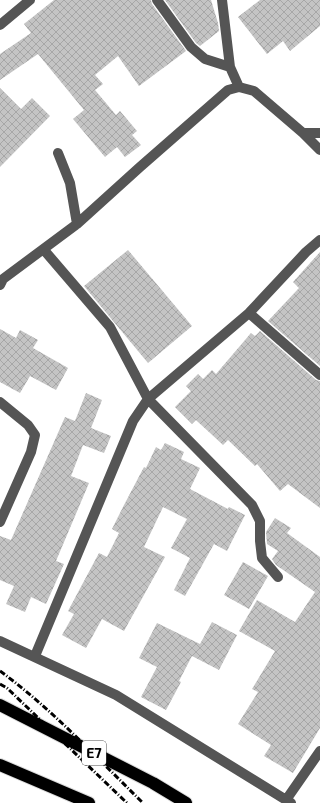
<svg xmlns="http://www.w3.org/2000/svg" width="320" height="803" viewBox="0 0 320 803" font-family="'Exo 2',sans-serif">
<defs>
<pattern id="building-cross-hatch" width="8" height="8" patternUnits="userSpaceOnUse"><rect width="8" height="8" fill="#c4c4c4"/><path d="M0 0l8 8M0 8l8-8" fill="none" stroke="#a7a7a7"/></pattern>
</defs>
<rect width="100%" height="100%" fill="#fff"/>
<path fill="url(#building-cross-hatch)" d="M54,0H151L152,4L186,51L139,86L118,56L95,75L103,84L95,90L116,115L120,111L137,131L132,135L141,145L125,157L117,147L105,157L73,119L84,110L38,54L0,80V54L31,33L24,24Z
M165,0H211L218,23L219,31L200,46L196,43Z
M260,0H320V26L290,51L283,41L267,54L238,17Z
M0,88L21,109L32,98L50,116L0,167Z
M128,250L192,326L148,363L84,286Z
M320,252V366L268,321L299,288L293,282Z
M0,329L16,338L20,330L38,340L33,348L68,368L56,390L30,376L20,393L0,382Z
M260,331L316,380L320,381V508L288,484L280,491L257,464L255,466L228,440L223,445L196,420L192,424L175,407L191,391L186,386L198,374L203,379L212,370L216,374L251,333L255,336Z
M86,393L102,400L91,428L111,436L104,453L83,445L71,476L89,483L56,561L64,564L46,604L31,597L25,612L6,604L14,586L0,580V536L11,540L65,417L75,421Z
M165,443L184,452L181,459L200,468L190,489L228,509L229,507L245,515L227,551L214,544L185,596L174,590L190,558L171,548L187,519L163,507L144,547L165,557L124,631L102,619L86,648L62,635L74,614L68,611L99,553L107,557L119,533L112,529L124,505L144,467L146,468L156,447L161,450Z
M275,518L291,528L287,533L320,557V728L293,773L264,756L271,745L238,724L258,692L252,689L275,651L239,631L257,600L295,622L315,592L276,565L272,559L278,551L267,544L266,532Z
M243,562L268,576L249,609L224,595Z
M212,622L237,635L219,670L192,656L179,681L181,682L166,710L141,697L157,667L139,658L157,623L200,644Z"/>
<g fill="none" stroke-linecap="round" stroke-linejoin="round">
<defs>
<path id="highway" d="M0,705L153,783L186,803
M0,765L89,803"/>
</defs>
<use href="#highway" stroke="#dbdbdb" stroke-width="14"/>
<path stroke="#555" stroke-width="10" d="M157,0L191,47L205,59L230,67
M222,0L230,67L239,87
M0,25L30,0
M303,133H320
M58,153L70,183L77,224
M44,250L110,327L148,399L252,505L260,521V541L262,558L278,577
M0,285L3,279L77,224L140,167L228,90L239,87L254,91L303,133L320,150
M249,313L320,375
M0,402L28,425L35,435L31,452L0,522
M0,641L116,695L291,803
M35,656L133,421L148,399L249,313L306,252L320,240
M286,800L320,751"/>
<use href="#highway" stroke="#000" stroke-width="12"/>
<path stroke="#000" stroke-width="3" stroke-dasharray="6 2 1 2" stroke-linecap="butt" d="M0,671C52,709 97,758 143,803
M0,684L7,688L127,803"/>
</g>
<g text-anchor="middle" stroke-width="3.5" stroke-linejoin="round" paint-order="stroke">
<rect fill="#fff" stroke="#4c4c4c" stroke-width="1" x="82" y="741" width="24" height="24" rx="3"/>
<g font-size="14" font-weight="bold" fill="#000">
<text x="94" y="758">E7</text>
</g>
</g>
</svg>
